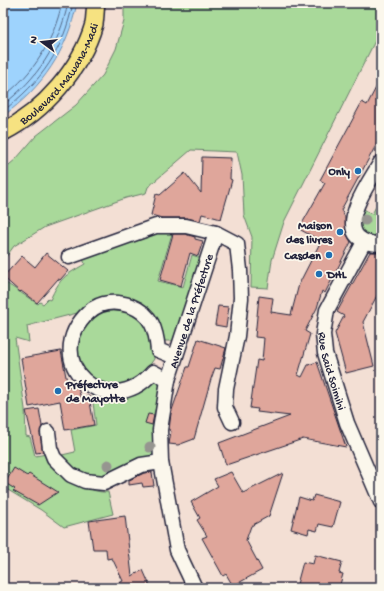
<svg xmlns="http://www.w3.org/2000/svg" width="384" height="591" viewBox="0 0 384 591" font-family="'Gochi Hand',sans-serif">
<rect width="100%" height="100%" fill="#f3dfd4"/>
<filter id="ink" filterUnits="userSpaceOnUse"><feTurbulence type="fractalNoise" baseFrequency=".025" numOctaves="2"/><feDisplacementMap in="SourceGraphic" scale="8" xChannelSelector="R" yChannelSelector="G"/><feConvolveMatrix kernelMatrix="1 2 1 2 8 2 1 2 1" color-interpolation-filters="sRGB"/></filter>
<g filter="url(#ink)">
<path fill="#a9d99a" stroke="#667e6a" d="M124,3H381V29L284,222L272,260L268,288L251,287L252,237L244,215L242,175L237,152L191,150L148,187L146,193L126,198L45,227L14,246L3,261V170L16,159L36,136L76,105L103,75L116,49L124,21Z
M381,197V241C358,234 357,230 362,208L372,214Z
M174,227L158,281L183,287L192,255L201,258L176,339L171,341H165L134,302L85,311L27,326L29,342L15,338L25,409L26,436L30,437L35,456L47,454C65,470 83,494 108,492L113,514L64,527L41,510L3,487V281L38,304L40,302L43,304L48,299L50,300C60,278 64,276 85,264L83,259Z
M102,308L128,309L146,322L154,347V359L139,380L116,388L93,383L77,364V334Z
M158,379L163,388L154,413V455L128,466L107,480C87,474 76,473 62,455L75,452L71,430L96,425L92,395L114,399L151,380Z"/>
<path fill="#9ed3fd" stroke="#6c8caf" d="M3,3H77C67,51 43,87 3,116Z"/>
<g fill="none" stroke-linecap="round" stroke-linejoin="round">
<path stroke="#546989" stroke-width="1" d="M3,97C35,72 53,42 62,3
M3,105C38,78 59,46 68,3
M3,111C42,81 63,51 73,3"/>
</g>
<path fill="#dfa69b" stroke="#22223b" d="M381,78V136L341,210L345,217L346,233L351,242L325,293L322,291L317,308L305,331L310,334L298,375L302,377L308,365L317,362L346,447L303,439L226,465L219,443L290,416L257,412L258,409L250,408L257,360L262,361L264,338L255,337L259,296L273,298L271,312L291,315L299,284L321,241L299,229L325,183L320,180L362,102L367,105Z
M202,157L231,158L230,179L232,180L221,219L202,214L200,221L186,218H162L151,215L156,194L160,195L185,173L201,193Z
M173,234H185L195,237V239L203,241L198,256L190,253L181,286L160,280Z
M370,252H381V288L363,322L374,366L346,373L335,333L344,316L337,312Z
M46,253L68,271L60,280L58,279L37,303L21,291L20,292L3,277L22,256L35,267Z
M218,306L229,307L226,327L215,325Z
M198,339L226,348L220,369L215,368L211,379L194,439L178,445L169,444L171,431L169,430L171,413L187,367H189Z
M61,351L68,387L77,385L81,398L89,396L94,425L65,430L60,401L29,407L21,358Z
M39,409L42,426L40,433L43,452L36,453L26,411Z
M148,414L154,415L152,425L145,423Z
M14,468L27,476L29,474L58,492L38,505L13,491L15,489L5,483Z
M152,472L154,486L143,487L142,483L129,485V480L144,473Z
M231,472L243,493L283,473L269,516L251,526L246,540L262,570L233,586L226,574L223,576L202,538L207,536L197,520L200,518L191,502L218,486L214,479Z
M314,495L340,502L333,527L319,524L317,531L309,529L308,534L291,529L299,497L312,501Z
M125,516L132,576L143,570L151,588H109L123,581L112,558L107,559L106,549H93L89,521Z
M315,555L342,562L339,573L343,574L339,588H296L303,562L313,564Z"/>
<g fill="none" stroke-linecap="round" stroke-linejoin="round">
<defs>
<g id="minor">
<path d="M381,162C372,178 341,220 358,237C365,243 372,245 381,243"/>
<path id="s1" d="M364,242L327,310L323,334L325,353L347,423L381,502"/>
<path d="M69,257L156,226H186L216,233L237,244L240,270L241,298L237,336L226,389L225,407L232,422"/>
<path d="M168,380L153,372C107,425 37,361 89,312C101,301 117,301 131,306C152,314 156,330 158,350L175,357"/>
<path d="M48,432L50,448L54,458L71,475L85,481L104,483L141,465L161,462"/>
<path id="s2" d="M195,588L177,550L161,462L160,430L168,380L216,233"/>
</g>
<g id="major">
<path id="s3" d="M3,132C44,111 81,69 94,24C95,18 95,10 96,3"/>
</g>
</defs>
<use href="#minor" stroke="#22223b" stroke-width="17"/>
<use href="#major" stroke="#22223b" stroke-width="20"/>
<use href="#minor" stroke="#fbf7ec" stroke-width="14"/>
<use href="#major" stroke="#f6e281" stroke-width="17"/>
</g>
<g fill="#969590">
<circle cx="365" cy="220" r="5.5"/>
<circle cx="150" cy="447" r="5.5"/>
<circle cx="108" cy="465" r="5.5"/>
</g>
</g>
<g fill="#1f6fb2" stroke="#fbf7ec" stroke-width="1.5">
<circle cx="358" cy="171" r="4"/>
<circle cx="340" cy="232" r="4"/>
<circle cx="329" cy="255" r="4"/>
<circle cx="319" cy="274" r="4"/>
<circle cx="58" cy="391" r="4"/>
</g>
<g text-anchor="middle" stroke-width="3.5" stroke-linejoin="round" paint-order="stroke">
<g font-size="12" fill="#22223b" stroke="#fbf7ec">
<text dy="4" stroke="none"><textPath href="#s3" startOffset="83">Boulevard Mawana-Madi</textPath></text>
<text dy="4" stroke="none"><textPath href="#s2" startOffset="287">Avenue de la Préfecture</textPath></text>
<text dy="4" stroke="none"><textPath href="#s1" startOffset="140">Rue Said Soimihi</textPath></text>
</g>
<g font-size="12" font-weight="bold" fill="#22223b" stroke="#fbf7ec" text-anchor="end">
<text x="350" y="175">Only</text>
<text x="332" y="229">Maison<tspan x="332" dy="14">des livres</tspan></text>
<text x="321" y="259">Casden</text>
<text x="327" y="278" text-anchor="start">DHL</text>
<text x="66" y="388" text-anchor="start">Préfecture<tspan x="66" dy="14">de Mayotte</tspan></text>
</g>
</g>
<rect width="384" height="591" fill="none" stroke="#fbf7ec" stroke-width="16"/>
<rect x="8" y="8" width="368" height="575" fill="none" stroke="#22223b" stroke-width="1.5" filter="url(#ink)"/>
<g transform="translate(42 42) rotate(285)" stroke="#fbf7ec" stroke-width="3" paint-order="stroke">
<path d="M0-3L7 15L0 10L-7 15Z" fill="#22223b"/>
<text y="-6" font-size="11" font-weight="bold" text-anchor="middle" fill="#22223b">N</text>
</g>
</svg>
